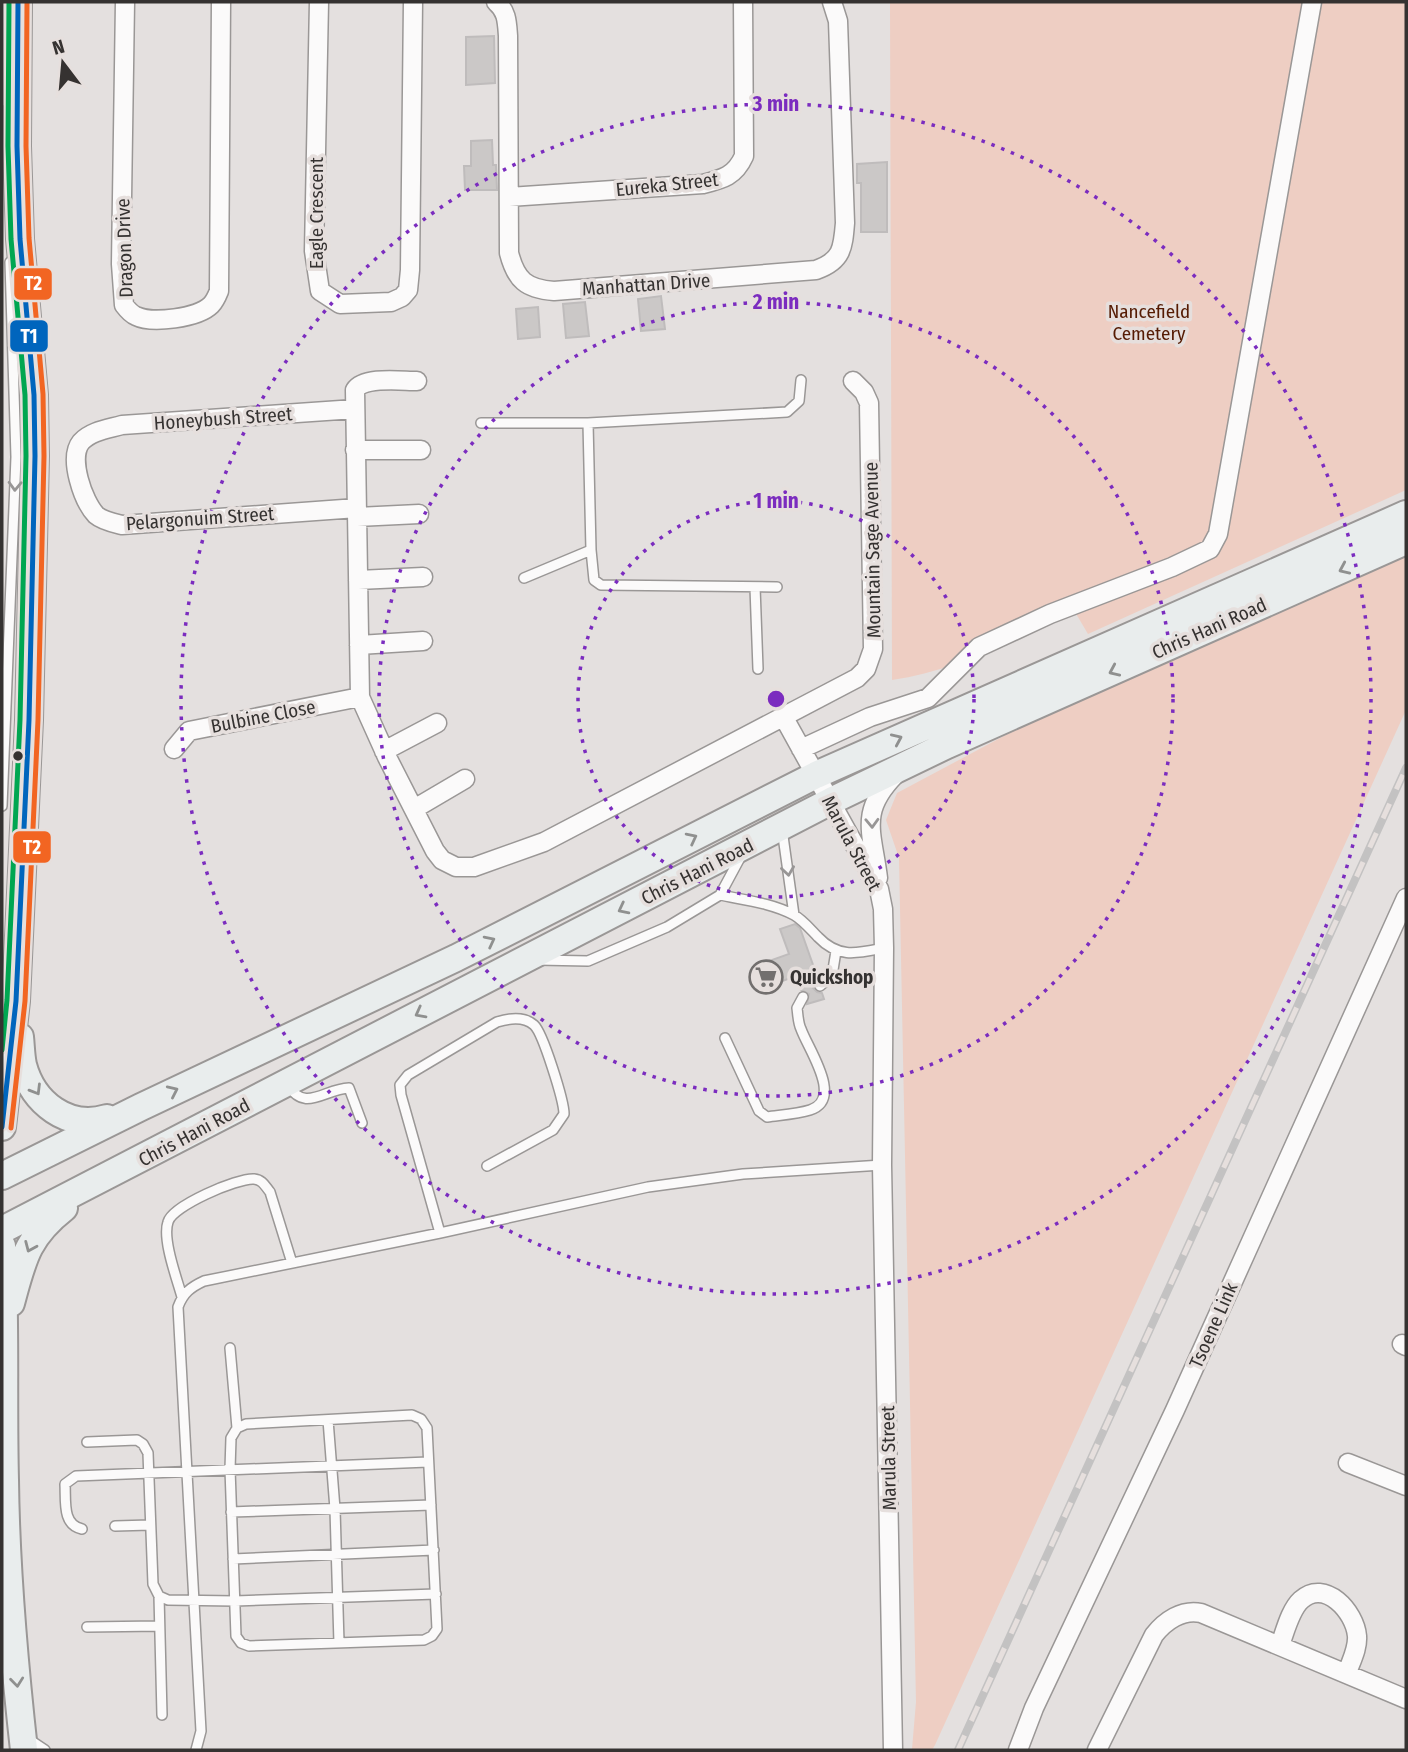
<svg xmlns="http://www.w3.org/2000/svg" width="1408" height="1752" viewBox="0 0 1408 1752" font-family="'Fira Sans Condensed',sans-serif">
<rect width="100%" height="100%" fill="#e4e0df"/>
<path fill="#eecec3" d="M890,2H1406V490L1088,634L1075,612C1016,639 956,671 892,680Z
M1406,553V710L935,1745L932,1750H914L912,1749L916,1702L899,858L886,820L897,793L1034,720Z"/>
<path fill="#cbc8c7" stroke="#bfbcbc" stroke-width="2" d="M494,36L495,83L466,85V37Z
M492,140L493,165H496L497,190H465L464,166H471V141Z
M887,162V232H861V183H857V164Z
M661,296L665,329L641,331L638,299Z
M585,302L589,336L566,338L563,304Z
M538,307L540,337L518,339L516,309Z
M795,924L800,928L818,979L813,988L817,992L822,993L824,999L807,1004L809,994L801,990L796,976L777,983L769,961L789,954L780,929Z"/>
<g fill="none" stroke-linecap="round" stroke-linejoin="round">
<defs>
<path id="lane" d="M4,2L5,101
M481,423H588
M591,550L594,580L601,585L777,587
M524,578L591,550L588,423L787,412L799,401L801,380
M755,587L758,669
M2,806L16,457L10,262
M782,829L794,915
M720,895C744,900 772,903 794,915C803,920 811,930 818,937C839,959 858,953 884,948
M538,960L588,961L667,927L720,895L741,856
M820,986L832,976L836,951
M725,1038L759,1111L767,1117C781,1115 797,1114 810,1110C844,1099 808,1049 801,1029C798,1023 798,1015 797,1008L803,997
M288,1085C305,1113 324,1089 349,1088L362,1123
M440,1233L401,1095L400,1085L408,1075L497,1022C510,1018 524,1016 534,1025C543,1033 564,1101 564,1114L553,1130L487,1166
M182,1297C177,1279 162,1239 168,1222C172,1206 237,1178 254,1179C263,1180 265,1186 270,1192L292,1263
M230,1348L237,1428
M412,1415L421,1419L427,1428L437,1629L432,1636L424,1640L249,1646L241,1643L236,1636L230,1469L231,1438L237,1428L246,1424Z
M328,1420L335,1509L339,1643
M87,1442L137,1440L143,1444L148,1453L153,1584L159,1596L168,1600L235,1601L436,1594
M231,1512L431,1505
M115,1526L150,1525
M82,1529C62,1525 66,1501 65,1484L76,1476L428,1462
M233,1559L434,1550
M159,1596L162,1715
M87,1627L159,1626
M27,1738L45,1750
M196,1750L201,1731L178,1307C183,1293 191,1287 204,1281L440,1233L648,1187L743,1174L882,1165"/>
<path id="street" d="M125,2L121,264L124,305C127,309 131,314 136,316C152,324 198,318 211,305C215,301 217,296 219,291L221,2
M319,2L314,251L320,291L340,304L391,302L402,297L408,290L410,270L413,2
M496,2C507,11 507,22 508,36L509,253C516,280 526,289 554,291L816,270C842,261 843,248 845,223L838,21L832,2
M509,197L703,184C723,179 735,176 744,156L743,2
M417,381C401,381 364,376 355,390L360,697L387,757L435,851L442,860L456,867H474L544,842L857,678L866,669L873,649L869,403L864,392L853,381
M355,409L122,425C108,429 91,431 81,442C68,458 83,501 96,515C103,521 114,523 122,525L357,508
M355,450H421
M357,517L419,514
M358,580L423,577
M359,645L423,641
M783,716L879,889L883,909L884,948L882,1165L893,1750
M174,749L189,731L360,697
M801,749L870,717L928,698L979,647L1050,614L1172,567L1210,549L1218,534L1312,2
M384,751L437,723
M414,809L465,779
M878,878C872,831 859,812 895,775
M1402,1344L1406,1346
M1348,1463L1406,1486
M1280,1645C1285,1632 1290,1610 1301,1600C1325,1578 1355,1612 1357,1636C1358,1649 1351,1661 1347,1673
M1018,1750L1034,1708L1175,1410L1406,898
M1097,1750L1154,1635C1165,1621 1182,1609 1201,1613L1406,1699"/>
<path id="secondary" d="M20,1037C21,1046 21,1056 23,1065C33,1103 68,1130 107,1118
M2,1127L16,1001L29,720L35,456L34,395L20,239L17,146L18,2
M2,1176L141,1107L456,958L816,775L1406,514
M2,1230L831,801L947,745L1406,541
M2,1246C6,1324 3,1402 5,1480C6,1571 14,1660 24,1750
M11,1303C23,1259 27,1237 64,1208"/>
</defs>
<use href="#lane" stroke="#9a9796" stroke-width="12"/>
<use href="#street" stroke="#9a9796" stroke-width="21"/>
<use href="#secondary" stroke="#9a9796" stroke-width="30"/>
<use href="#lane" stroke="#fbfafa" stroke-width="9"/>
<use href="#street" stroke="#fbfafa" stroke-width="18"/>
<use href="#secondary" stroke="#e9eded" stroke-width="26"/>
<defs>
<path id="rail" d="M958,1750L1406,768"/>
</defs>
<use href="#rail" stroke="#c3c2c2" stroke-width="8"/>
<use href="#rail" stroke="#e6dfdd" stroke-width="5" stroke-dasharray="16" stroke-linecap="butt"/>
<defs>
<path id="bus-1" d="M2,1127L16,1001L29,720L35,456L34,395L20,239L17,146L18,2"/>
<path id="bus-2" d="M11,1128L25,1001L38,720L44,456L43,394L29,238L26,146L27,2"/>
<path id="bus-3" d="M2,1050L7,1000L20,720L26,456L25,395L11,239L8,146L9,2"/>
</defs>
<use href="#bus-1" stroke="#e6dfdd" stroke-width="10"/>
<use href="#bus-2" stroke="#e6dfdd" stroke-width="10"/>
<use href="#bus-3" stroke="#e6dfdd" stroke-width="10"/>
<use href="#bus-1" stroke="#0065bd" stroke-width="5"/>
<use href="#bus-2" stroke="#f26522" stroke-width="5"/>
<use href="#bus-3" stroke="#00a651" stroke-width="5"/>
</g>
<defs><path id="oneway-chevron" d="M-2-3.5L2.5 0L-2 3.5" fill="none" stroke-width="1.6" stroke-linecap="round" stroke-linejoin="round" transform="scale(1.75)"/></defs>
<g stroke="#989696">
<use href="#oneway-chevron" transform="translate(15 486) rotate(92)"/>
<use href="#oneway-chevron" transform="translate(872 823) rotate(88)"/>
<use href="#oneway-chevron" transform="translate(788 871) rotate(82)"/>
</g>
<g stroke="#8f908f">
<use href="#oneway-chevron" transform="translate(1344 569) rotate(156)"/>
<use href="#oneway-chevron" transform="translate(1114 671) rotate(156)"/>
<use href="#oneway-chevron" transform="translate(897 739) rotate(-24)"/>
<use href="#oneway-chevron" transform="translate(692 838) rotate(-27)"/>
<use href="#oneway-chevron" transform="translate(623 909) rotate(153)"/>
<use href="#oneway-chevron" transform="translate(490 941) rotate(-27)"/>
<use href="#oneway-chevron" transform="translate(420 1013) rotate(152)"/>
<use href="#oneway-chevron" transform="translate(36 1090) rotate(59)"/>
<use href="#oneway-chevron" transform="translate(173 1091) rotate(-25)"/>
<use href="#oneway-chevron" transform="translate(30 1247) rotate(113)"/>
<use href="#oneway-chevron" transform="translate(17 1682) rotate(84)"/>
</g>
<g fill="none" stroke="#7b2cbf" stroke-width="3.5" stroke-dasharray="3.5 7">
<circle cx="776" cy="699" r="198"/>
<circle cx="776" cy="699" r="397"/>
<circle cx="776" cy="699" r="595"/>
</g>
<defs>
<symbol id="supermarket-ring" viewBox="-11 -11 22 22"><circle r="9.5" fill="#e6dfdd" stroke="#726f6e" stroke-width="1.5"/><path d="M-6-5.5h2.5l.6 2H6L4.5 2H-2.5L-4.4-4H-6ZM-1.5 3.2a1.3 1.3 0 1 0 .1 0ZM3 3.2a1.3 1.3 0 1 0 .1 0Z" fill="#726f6e"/></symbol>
</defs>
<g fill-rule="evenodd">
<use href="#supermarket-ring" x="747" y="958" width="38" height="38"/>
</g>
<circle fill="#353231" stroke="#e6dfdd" stroke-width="2.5" cx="18" cy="756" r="6"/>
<g text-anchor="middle" stroke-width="7" stroke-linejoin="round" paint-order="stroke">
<g font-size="19" fill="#353231" stroke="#e6dfdd">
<text transform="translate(667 184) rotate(-6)" y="7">Eureka Street</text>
<text transform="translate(316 213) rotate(-90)" y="7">Eagle Crescent</text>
<text transform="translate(124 248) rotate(-92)" y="7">Dragon Drive</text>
<text transform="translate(646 284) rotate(-4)" y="7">Manhattan Drive</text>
<text transform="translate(223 418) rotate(-4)" y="7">Honeybush Street</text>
<text transform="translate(200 518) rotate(-4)" y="7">Pelargonuim Street</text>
<text transform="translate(872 550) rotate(-91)" y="7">Mountain Sage Avenue</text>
<text transform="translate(1209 628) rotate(-24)" y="7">Chris Hani Road</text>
<text transform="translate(263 716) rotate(-11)" y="7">Bulbine Close</text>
<text transform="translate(852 843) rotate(62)" y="7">Marula Street</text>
<text transform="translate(697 871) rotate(-27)" y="7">Chris Hani Road</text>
<text transform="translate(194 1132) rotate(-28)" y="7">Chris Hani Road</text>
<text transform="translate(1213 1325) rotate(-66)" y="7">Tsoene Link</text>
<text transform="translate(888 1458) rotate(-91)" y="7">Marula Street</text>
</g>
<g font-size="19" fill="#551b03" stroke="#e6dfdd">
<text x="1149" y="318">Nancefield<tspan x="1149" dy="22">Cemetery</tspan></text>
</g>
<g font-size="19" font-weight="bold" fill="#353231" stroke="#e6dfdd" text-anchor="start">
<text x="790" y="984">Quickshop</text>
</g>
</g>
<circle cx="776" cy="699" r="10" fill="#7b2cbf" stroke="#e6dfdd" stroke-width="3.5"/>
<g font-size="21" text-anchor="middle" font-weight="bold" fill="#7b2cbf" stroke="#e6dfdd" stroke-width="7" stroke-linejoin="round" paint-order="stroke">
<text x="776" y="111">3 min</text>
<text x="776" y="309">2 min</text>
<text x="776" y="508">1 min</text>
</g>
<g stroke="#e6dfdd" stroke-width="2.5">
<rect x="13" y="267" width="40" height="34" rx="7" fill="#f26522"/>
<rect x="9" y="319" width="40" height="34" rx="7" fill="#0065bd"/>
<rect x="12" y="830" width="40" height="34" rx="7" fill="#f26522"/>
</g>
<g font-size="19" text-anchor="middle" font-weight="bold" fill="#fff">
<text x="33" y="290">T2</text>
<text x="29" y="343">T1</text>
<text x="32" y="854">T2</text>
</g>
<rect width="1408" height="1752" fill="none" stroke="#353231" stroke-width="7"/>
<g transform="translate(63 63) rotate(344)" stroke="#e6dfdd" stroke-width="5" paint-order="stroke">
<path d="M0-5L12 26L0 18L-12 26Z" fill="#353231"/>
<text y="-10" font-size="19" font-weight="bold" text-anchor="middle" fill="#353231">N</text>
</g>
</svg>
